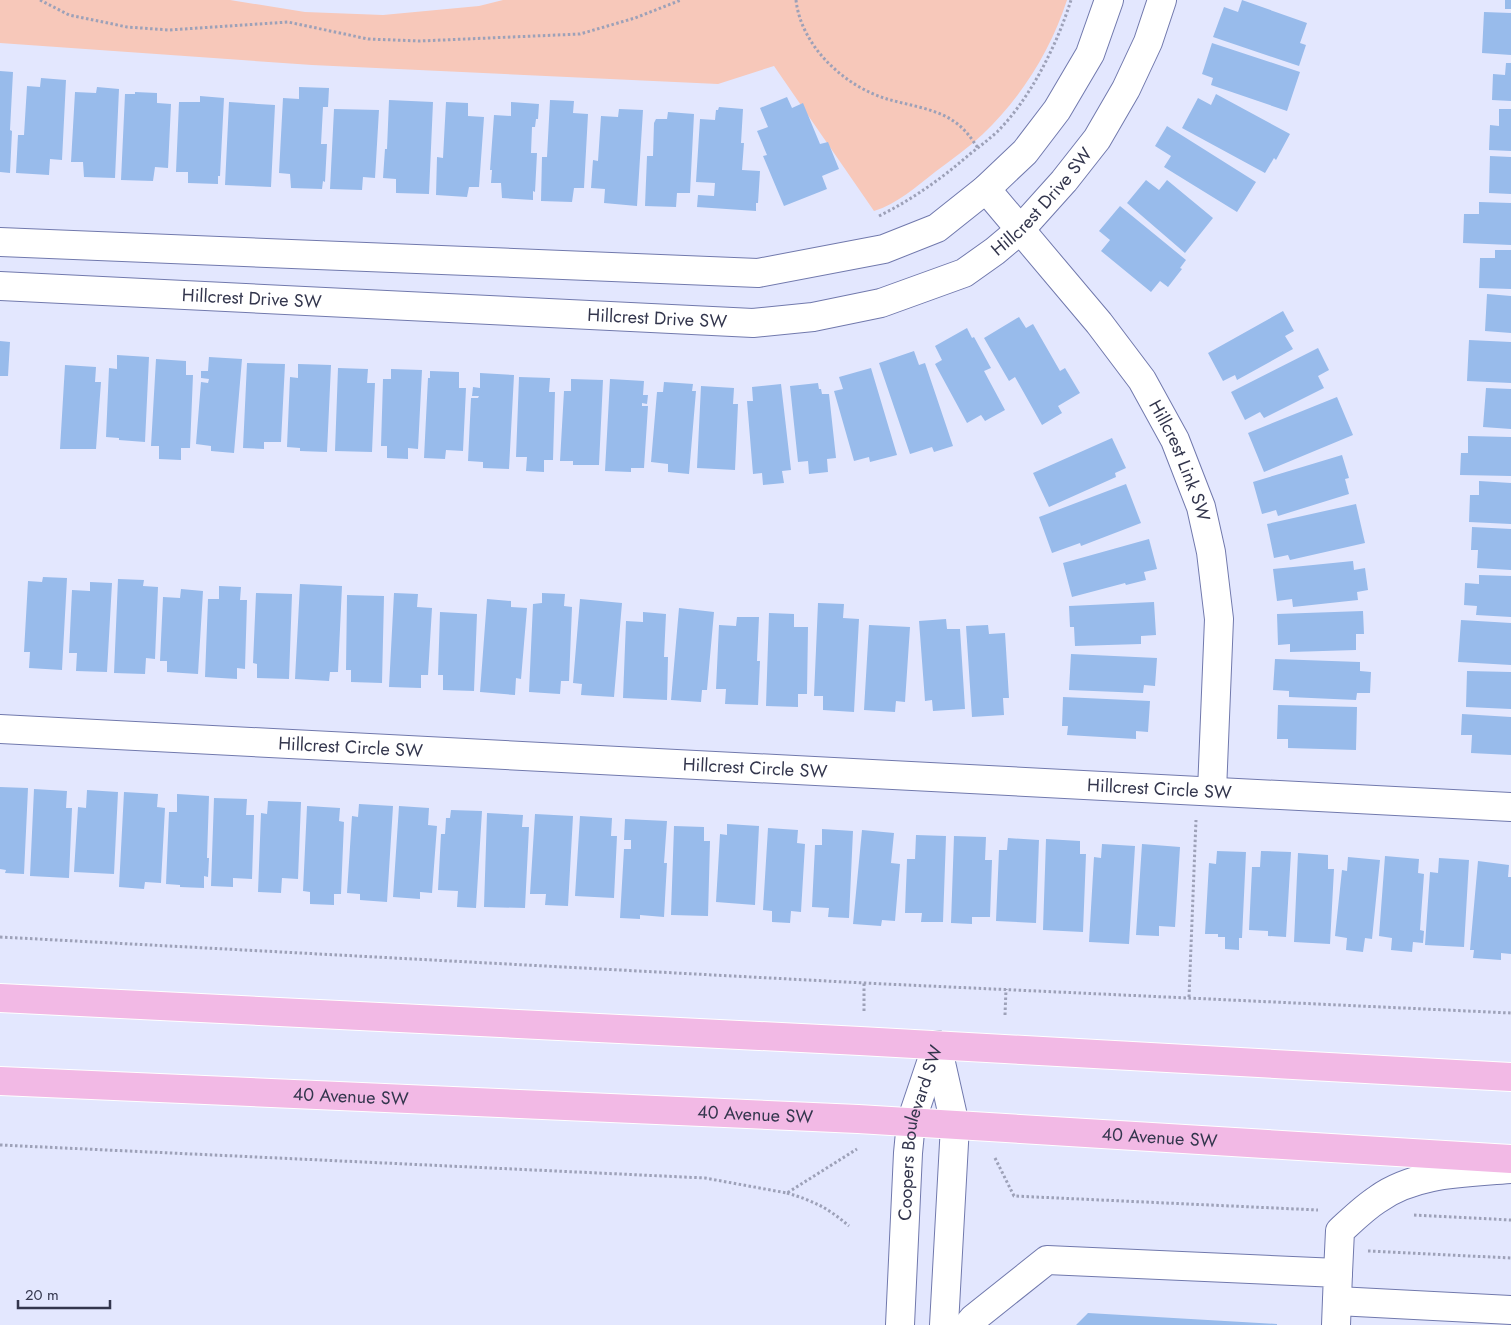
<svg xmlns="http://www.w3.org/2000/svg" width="1511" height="1325" viewBox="0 0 1511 1325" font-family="Jost,sans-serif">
<rect width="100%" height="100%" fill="#e3e7fe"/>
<path fill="#f7c8ba" d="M0,0H230L305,12L383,15L479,6L503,0H1067C1051,50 1021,98 983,134C968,148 951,160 935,172C917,186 897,204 874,211L774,66L718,84L312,65L0,43Z"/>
<path fill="#98bbeb" d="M1242,0L1307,23L1300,43L1306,45L1299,66L1213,37L1224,7L1238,12Z
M1505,0H1511V9H1505Z
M1484,12L1511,13V55L1482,53Z
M1212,43L1300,72L1287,111L1211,85L1213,78L1202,74Z
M1506,63H1511V101L1492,100L1493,74L1505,75Z
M0,71L13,72L10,130L12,131L10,173L0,172Z
M41,78L66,80L62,160L50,159L49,175L16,173L18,135H24L27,86L40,87Z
M97,87L119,89L115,178L84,177L83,162H71L75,92L96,93Z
M299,87L329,88L328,107H323L321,144H327L325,182L323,181L322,189L291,188L290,174L279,173L283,98L299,99Z
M135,92L157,93V103L171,104L168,168L155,167L153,181L121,180L125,94H135Z
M1216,94L1290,134L1276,160L1274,158L1265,173L1182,128L1198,98L1211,105Z
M200,96L224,98L220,176H218V184L188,183V172H176L179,102H200Z
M787,97L792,108L803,103L820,144L828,142L839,169L822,176L827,189L784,206L763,156L767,155L757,131L768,127L760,108Z
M389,100L433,102L429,194L396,193V179L383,178L385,149H387Z
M550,100L574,101L573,113L588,114L584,188H574L572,202L541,201L542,157H547Z
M229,102L275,105L271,187L225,185Z
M446,102L468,103V116L484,117L479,187H469L467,197L436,195L437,157L443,158Z
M511,102L539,104L538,119H536L535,127H532L531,153H537L535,192L533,191V200L502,198L501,183H491L492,170H490L494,115L511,116Z
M719,107L743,109L741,143H744L742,170L760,171L758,203H756V211L697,207L698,195L714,196L715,183L696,182L700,119L715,120L716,110H718Z
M334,109L379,110L375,178L363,177L362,190L330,189Z
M619,109L643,110L637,206L604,203L605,189L591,188L593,160L598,161L601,116L618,117Z
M1499,109H1511V151L1489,150L1490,125L1499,126Z
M668,112L694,114L690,193H677L676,207L645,206L647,156H653L654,123L656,119H667Z
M1167,126L1256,182L1237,212L1164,167L1171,156L1155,146Z
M1490,156L1511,157V194L1489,193Z
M1146,180L1159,190L1167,180L1213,218L1185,253L1127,203Z
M1479,202L1511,203V245L1463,243L1464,214H1479Z
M1120,206L1186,260L1180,268L1182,269L1168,287L1160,281L1151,292L1101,251L1110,240L1099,231Z
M1495,250H1511V289L1479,288L1480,258H1495Z
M1487,294L1511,296V333L1485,331Z
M1283,311L1294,331L1285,336L1293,349L1237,380L1235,375L1223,381L1208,353Z
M1019,317L1026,328L1033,324L1060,371L1065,368L1080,393L1058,406L1062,413L1042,425L1015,377L1009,381L984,338Z
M967,328L972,338L974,337L991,368L984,371L1005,410L985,421L981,415L967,423L935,364L942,360L935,346Z
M1469,340L1511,342V383L1467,381Z
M0,341L10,342L8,376H0Z
M1318,348L1329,370L1318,376L1324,388L1264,418L1260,412L1245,420L1231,392Z
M914,351L919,365L925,363L953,446L934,452L932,447L910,454L879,363Z
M117,355L149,357L145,442L119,440V438L106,437L109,368L117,369Z
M209,357L242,359L234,453L211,451V446L196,444L201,382L208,383L209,379L201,378V371H208Z
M156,359L186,361V375H193L190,448H181V460L159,459V446H151Z
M247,363L285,364L281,442H264V449L243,448Z
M298,364L331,365L327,452L300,451V448L287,447L290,377L298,378Z
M65,365L96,367L95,382H101L96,449H60Z
M338,368L368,369L367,383H375L372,452L335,451Z
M871,368L897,455L870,462L869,457L854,461L834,391L843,389L839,377Z
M391,369L422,370L418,449L408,448V459L387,458V446H381L383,379H391Z
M430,371L459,372V388H466L463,451L446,450L445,459L424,458L428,378H430Z
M480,373L514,375L509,469L483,468V462L468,461L471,398H478L479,396H472L473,387L480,388Z
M519,377L550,378L549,392H555L553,460H544V472L526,471L527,457H516Z
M571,379L603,380L599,465H573V461H560L564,391H571Z
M610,379L644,381L643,395H648L647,404L642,403V406H648L644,468H631V472L605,471Z
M664,382L693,384L692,391H696L689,474L668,472V464L651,462L657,392H663Z
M818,383L819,389H821L822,394H829L836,458L827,459L828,472L809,474L808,461L798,462L790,386Z
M781,384L791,470L782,471L784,483L763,485L762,473L753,474L747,401H753L752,387Z
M701,386L734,388L733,404H738L735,470L697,468Z
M1486,388L1511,389V429L1483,427Z
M1337,397L1353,435L1264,472L1248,433Z
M1468,436L1511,437V476L1460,475L1461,453H1468Z
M1112,438L1126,468L1115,473L1116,477L1049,507L1033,473Z
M1342,455L1349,478L1345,479L1349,494L1278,516L1276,510L1262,514L1253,482Z
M1479,481L1511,483V524L1469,522L1470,495H1479Z
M1126,484L1141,523L1081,546L1080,543L1052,553L1039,517Z
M1356,504L1365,543L1290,560L1288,555L1274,558L1267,524Z
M1472,527L1511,529V570L1477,568L1478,550H1471Z
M1149,539L1157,569L1144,572L1146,580L1126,585L1125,583L1072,597L1063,563Z
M1353,561L1354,570L1365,568L1368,590L1357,592L1358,600L1293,607L1292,599L1277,601L1273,569Z
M1479,575L1511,576V617L1476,615L1477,606L1464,605L1465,583L1479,584Z
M43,577L67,578L62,670L29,668L30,652H24L28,581L42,582Z
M118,579L144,580L143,586L158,587L155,659L146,658L145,674L114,673Z
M90,582L112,583L107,672L76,671L77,653H69L72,590L90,591Z
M300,584L342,586L338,672H330L329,681L295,679Z
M219,586L241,587L240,600H247L245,669L237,668V679L205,677L208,599H219Z
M181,589L203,591L198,674L167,672V661H160L163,597L180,598Z
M256,593L292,594L289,679L257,678V664L253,663Z
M394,593L418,594L417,607L432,608L428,675H421V688L389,687Z
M542,593L565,594L564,606L572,607L569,681H561L560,694L529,692L533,604L542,603Z
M347,595L384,596L382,683L351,682V670H346Z
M487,599L511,601V607L527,608L521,679L516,678L515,695L480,692Z
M580,599L622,603L614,697L581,695L582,684L573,683Z
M1154,602L1156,635L1141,636V644L1075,646L1074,627H1070L1069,606Z
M818,603L844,604L843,618L859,619L854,712L823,710V696H814Z
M679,608L714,612L707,690H702L701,702L671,700Z
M1363,611L1364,634H1356V650L1290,652V644L1278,645L1277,614Z
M440,612L477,614L474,691L443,690V675H438Z
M643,612L666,614L664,657H668L667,700L623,698L626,621L643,622Z
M769,613L794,614V627H808L807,694H798V707L766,706Z
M737,617H759L757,661H760L758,705L725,704L726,689H716L719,625L736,626Z
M946,619L947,629H960L965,709L933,711L932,700L925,701L919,621Z
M1461,620L1511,623V665L1458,662Z
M869,625L910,627L905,702L896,701L895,712L864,710Z
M988,625L989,634L1005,633L1009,698H1003L1004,715L972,717L966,626Z
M1071,654L1157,658L1155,686L1144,685L1143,693L1069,690Z
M1275,659L1360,662V671L1371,672L1370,693H1357L1356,700L1289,697V691L1273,690Z
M1467,671L1511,672V709L1466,707Z
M1063,697L1150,701L1148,732L1136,731V739L1067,735L1068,726H1062Z
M1278,705L1357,707L1356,750L1288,748V739H1277Z
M1462,714L1511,717V755L1471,753L1472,735H1461Z
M0,787L28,788L24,874L5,873L6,870L0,869Z
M34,789L67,791L66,808H72L69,878L30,876Z
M87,790L118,792L114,874L74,872L78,807L86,808Z
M124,792L158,794L157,807L165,808L161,883L145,882L144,889L119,887Z
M177,794L209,796L207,858H209L208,877L204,876V888L180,887V885L166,884L169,812H177Z
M214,798L247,799L246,815H254L252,879L233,878V887L211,886Z
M268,801L301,802L298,879L282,878L281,893L258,892L261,813L267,814Z
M359,804L393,806L387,902L360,900V894L347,893L352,816L358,817Z
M307,806L340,808L339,821L344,822L341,894H334V905L310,904V892L303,891Z
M399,806L429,808L428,825L437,826L432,893L420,892V899L393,897Z
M451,810L482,811L476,908L457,907L458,891L438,890L441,834H445L446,818H450Z
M487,813L523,815L522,827H529L525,908L484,907Z
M535,814L573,816L568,906L545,905L546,894H530Z
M580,816L612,818L611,836H617L614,898L575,896Z
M625,819L667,821L664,863H667L664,917L640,915V919L620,918L624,849H631V840H624Z
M727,824L759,826L755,905L716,902L720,834L727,835Z
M674,826L704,827V841H710L708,916L671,915Z
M768,828L798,830L797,843L805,844L801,912L791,911L790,923L772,922V911L763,910Z
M822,829L853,831L849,918L828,917L829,908L812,907L815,845H822Z
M862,830L894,833L891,863L900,864L895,921L882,920L881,926L853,924Z
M916,835L946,836L943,922H921L922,913H905L907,859H915Z
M954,836L986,837L985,860H992L990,917H972V924L951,923Z
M1008,838L1039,840L1036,923L996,921L999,850H1007Z
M1046,839L1080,841V854H1086L1083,932L1043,930Z
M1102,844L1135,846L1129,944L1089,942L1094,857L1101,858Z
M1142,844L1180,847L1175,927L1159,926V936L1136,935Z
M1217,851L1246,852L1242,938H1239V950L1225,949V937H1218V934H1205L1209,863L1216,864Z
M1261,851L1291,852L1286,937L1268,936V931L1249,930L1252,867H1260Z
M1298,853L1328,855V869H1334L1330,944L1294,942Z
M1385,856L1419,859L1418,873L1424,874L1420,930L1424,931L1423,943L1413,942L1412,952L1391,950L1392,938L1379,936Z
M1348,857L1380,860L1372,939L1365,938L1363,952L1346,950L1347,938L1335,936L1342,870L1347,871Z
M1439,858L1469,860L1464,947L1425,945L1430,872L1438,873Z
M1478,861L1509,865L1508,877H1511V954L1501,953V960L1473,958L1474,950H1470Z
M1088,1313L1277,1324V1325H1076Z"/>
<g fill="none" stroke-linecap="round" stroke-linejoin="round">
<defs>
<g id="minor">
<path id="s1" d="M986,189L1099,323L1142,380L1175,440L1201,507L1211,552L1219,619L1212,791"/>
<path d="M0,242L758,273L884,249L937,228L986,189L1025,152L1057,110L1090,54L1109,0"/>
<path id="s2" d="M0,286L753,323L813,317L881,303L964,273L995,251L1020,230L1064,181L1097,139L1126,89L1148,42L1162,0"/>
<path id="s3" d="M0,729L1511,807"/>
<path d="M937,1045L955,1125L944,1325"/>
<path d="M1338,1273L1340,1231C1352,1220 1364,1208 1378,1199C1416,1172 1466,1173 1511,1169"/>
<path d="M1337,1301L1511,1310"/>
<path id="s4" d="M900,1325L908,1153L911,1122L937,1045"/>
<path d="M968,1325L973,1319L1047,1260L1338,1273L1336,1325"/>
</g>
<g id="major">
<path d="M0,998L860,1041L1511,1077"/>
<path id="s5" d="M0,1081L858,1119L1511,1159"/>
</g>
</defs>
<use href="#minor" stroke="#7179ad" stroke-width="30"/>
<use href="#major" stroke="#fff" stroke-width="30"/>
<path stroke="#9da1b8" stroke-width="3" stroke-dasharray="2.5 2.5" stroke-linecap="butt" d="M40,0L69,15L127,27L169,30L288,22L368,39L420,41L580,34L635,18L681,0
M796,0C801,46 844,86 887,99C911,106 942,109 961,127C968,133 973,141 978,148
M879,216C913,199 941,179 970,154C979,147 988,140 997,132C1030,99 1057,45 1071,0
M0,937L864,983L1511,1013
M1189,997L1196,820
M864,1011V983
M1005,1015L1006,989
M0,1145L705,1178L787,1193L857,1149
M995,1158L1014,1196L1318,1210
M787,1193C814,1201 828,1208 849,1226
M1414,1215L1511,1220
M1368,1251L1511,1258"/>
<use href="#minor" stroke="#fff" stroke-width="28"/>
<use href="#major" stroke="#f2b9e5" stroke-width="28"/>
</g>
<g text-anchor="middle" stroke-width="4" stroke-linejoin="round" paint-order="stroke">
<g font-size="18" fill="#33364d" stroke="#e3e7fe">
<text dy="6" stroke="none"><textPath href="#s2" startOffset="1078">Hillcrest Drive SW</textPath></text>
<text dy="6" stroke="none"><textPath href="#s2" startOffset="252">Hillcrest Drive SW</textPath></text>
<text dy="6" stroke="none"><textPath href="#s2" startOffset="658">Hillcrest Drive SW</textPath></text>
<text dy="6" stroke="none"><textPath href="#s1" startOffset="336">Hillcrest Link SW</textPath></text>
<text dy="6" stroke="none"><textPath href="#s3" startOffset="351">Hillcrest Circle SW</textPath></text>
<text dy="6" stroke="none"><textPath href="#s3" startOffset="756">Hillcrest Circle SW</textPath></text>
<text dy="6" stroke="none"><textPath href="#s3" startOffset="1161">Hillcrest Circle SW</textPath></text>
<text dy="6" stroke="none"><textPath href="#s5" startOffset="351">40 Avenue SW</textPath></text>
<text dy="6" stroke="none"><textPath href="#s5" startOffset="756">40 Avenue SW</textPath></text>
<text dy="6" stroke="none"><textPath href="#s5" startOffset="1161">40 Avenue SW</textPath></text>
<text dy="6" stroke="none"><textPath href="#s4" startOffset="194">Coopers Boulevard SW</textPath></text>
</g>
</g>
<path d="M18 1300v8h92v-8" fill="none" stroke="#33364d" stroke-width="2.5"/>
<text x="25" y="1300" font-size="15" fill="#33364d" stroke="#e3e7fe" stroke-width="4" paint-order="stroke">20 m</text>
</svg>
